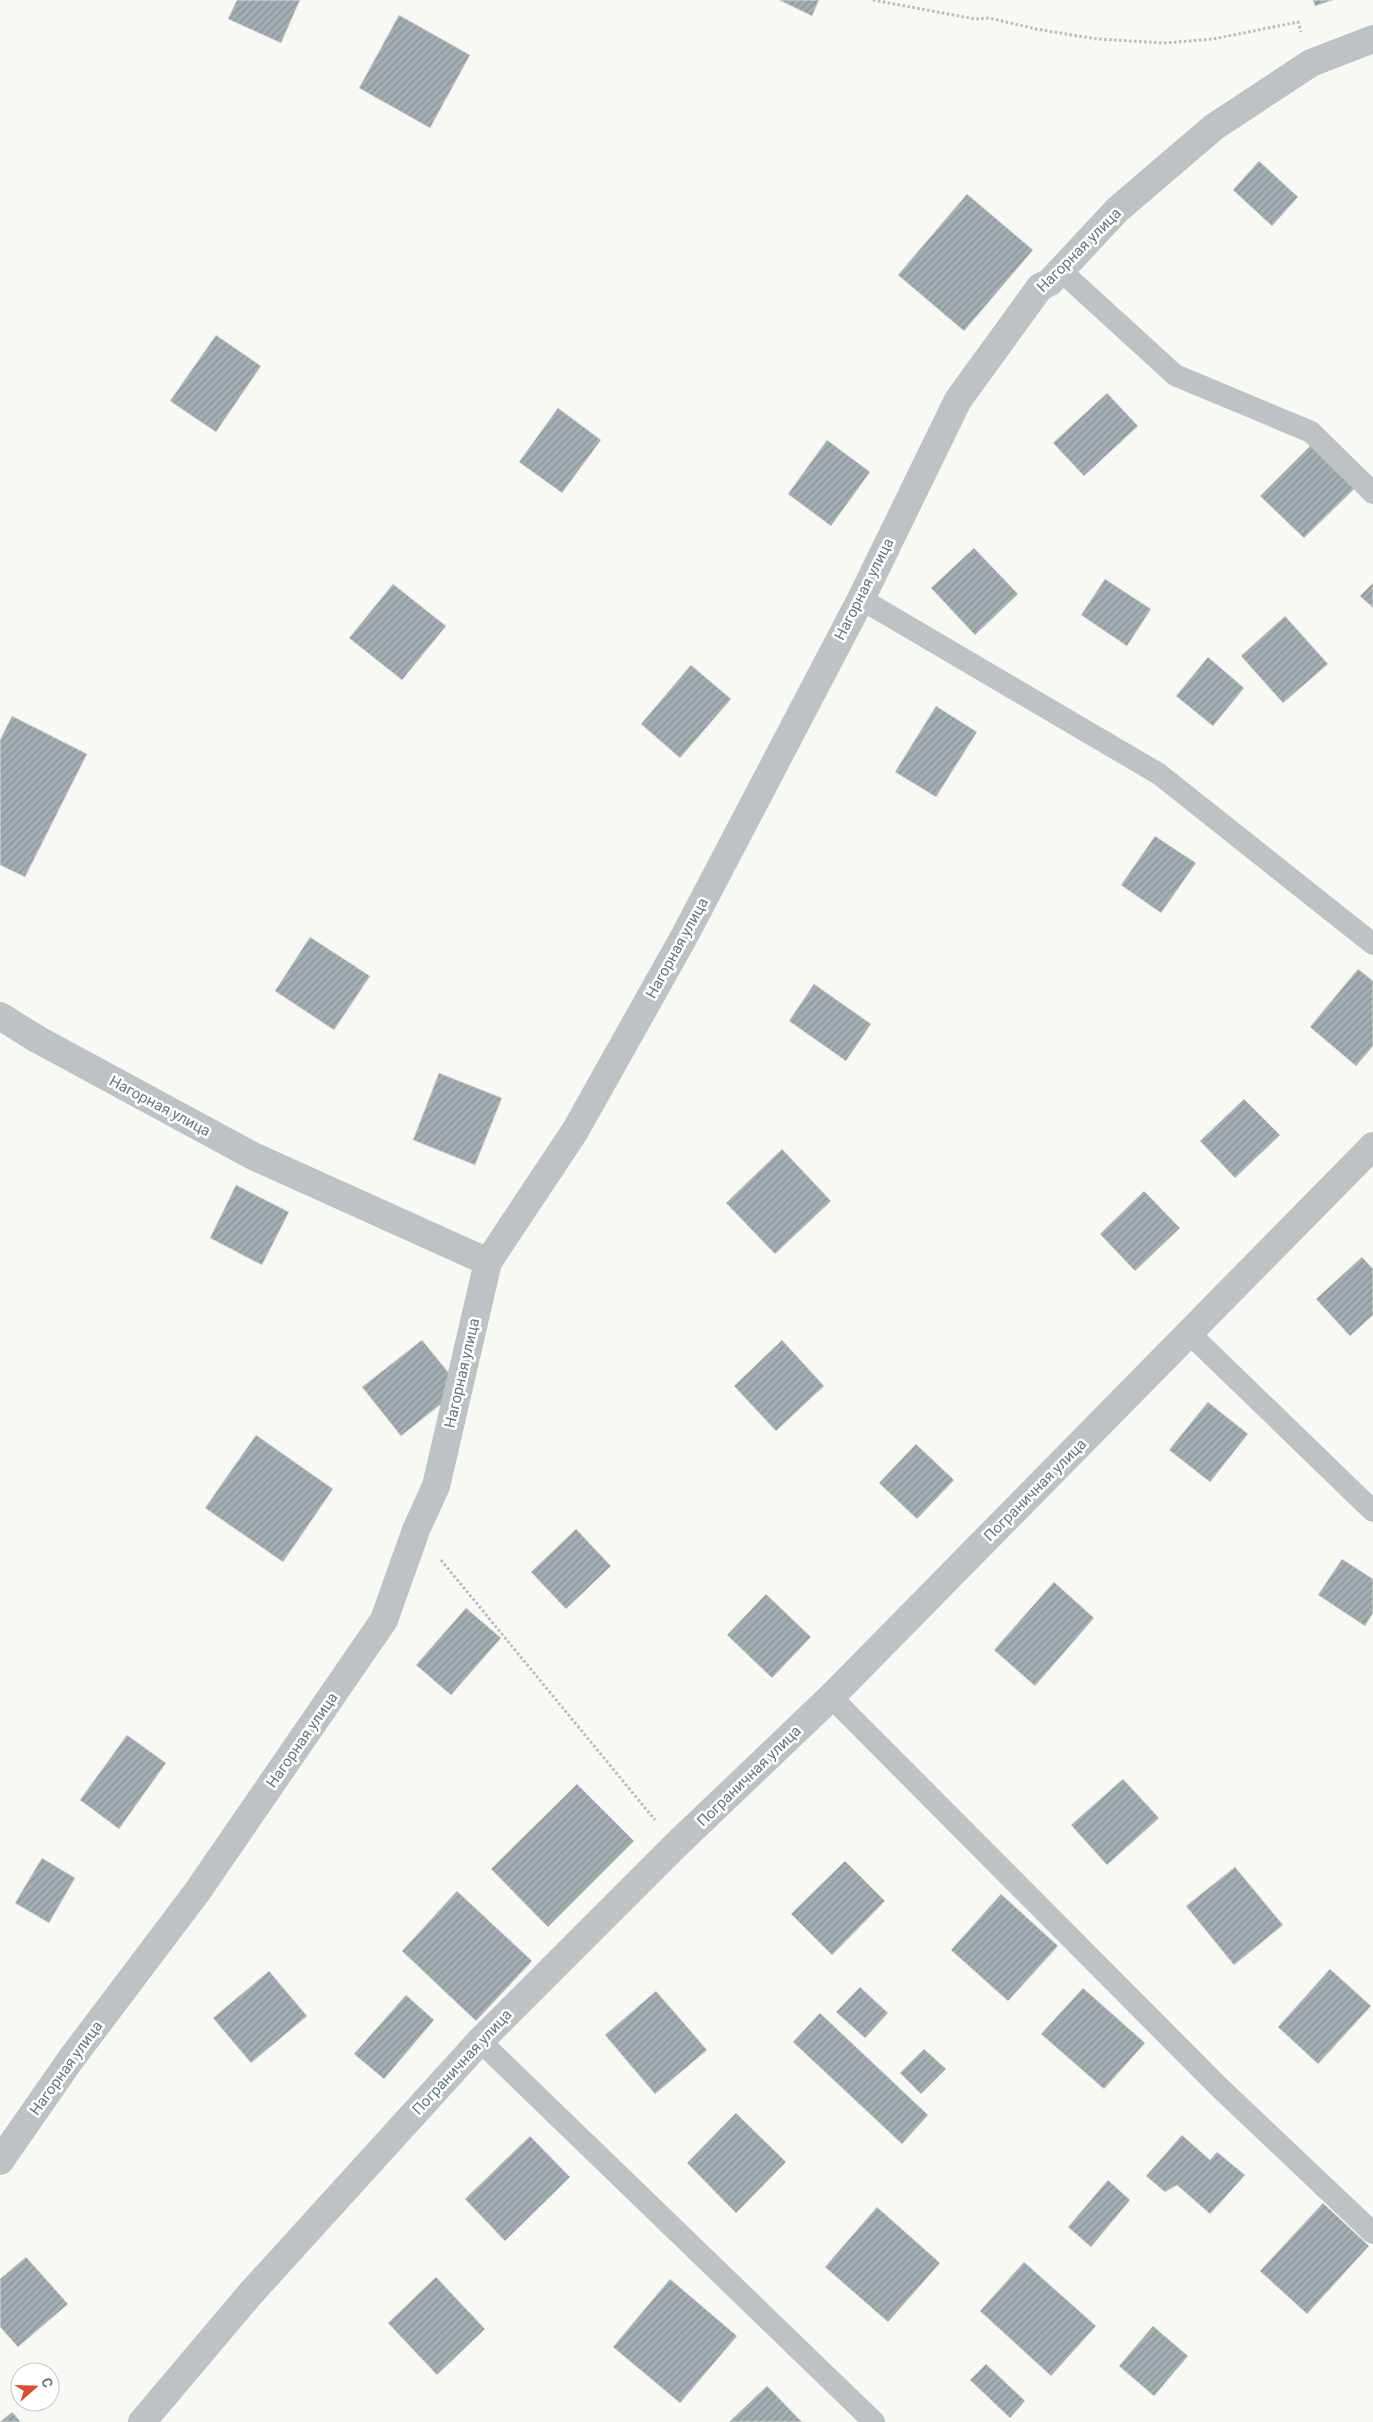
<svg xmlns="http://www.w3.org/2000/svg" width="1373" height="2422" viewBox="0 0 1373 2422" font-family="Roboto,sans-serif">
<defs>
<pattern id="building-hatch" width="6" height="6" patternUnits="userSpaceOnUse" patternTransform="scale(1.25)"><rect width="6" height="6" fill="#a4aeb2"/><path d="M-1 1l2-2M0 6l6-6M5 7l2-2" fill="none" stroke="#899296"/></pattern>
</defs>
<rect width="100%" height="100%" fill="#f8f8f5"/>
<path fill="url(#building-hatch)" stroke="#d9d9d8" d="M237,0H300L281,43L228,19Z
M779,0H819L812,16Z
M1313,0H1333L1315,6Z
M399,15L470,55L430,128L359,88Z
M1259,161L1298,197L1272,226L1233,190Z
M967,194L1033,250L964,331L898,275Z
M216,335L261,366L216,432L170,401Z
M1107,393L1138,426L1084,476L1053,443Z
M558,408L601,440L562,493L519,462Z
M827,440L870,472L831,526L788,494Z
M1311,445L1355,488L1304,538L1260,496Z
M974,548L1018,594L975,635L931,588Z
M1105,579L1151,609L1127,646L1081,615Z
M1373,583V608L1360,596Z
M393,584L446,626L402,680L349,638Z
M1285,616L1328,664L1283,703L1241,656Z
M1208,657L1244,688L1213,726L1176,696Z
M691,665L731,699L680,758L641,724Z
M936,706L977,732L936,797L895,772Z
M12,716L87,754L25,877L0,865V740Z
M1155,836L1196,863L1161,913L1121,885Z
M310,937L370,976L334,1030L275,991Z
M1358,969L1373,981V1046L1356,1066L1310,1027Z
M814,984L871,1024L846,1061L789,1021Z
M439,1073L502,1098L475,1165L413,1140Z
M1244,1099L1280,1135L1235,1178L1200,1141Z
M782,1149L831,1201L775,1254L726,1203Z
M236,1185L289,1212L262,1265L210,1238Z
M1144,1191L1180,1228L1135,1271L1100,1234Z
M1362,1257L1373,1269V1315L1350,1336L1316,1299Z
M422,1340L461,1388L401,1436L362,1387Z
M782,1340L824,1386L776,1431L734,1386Z
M1208,1402L1248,1434L1210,1482L1169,1450Z
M256,1435L333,1489L283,1562L205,1508Z
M916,1444L954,1480L917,1519L879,1483Z
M576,1529L611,1566L566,1609L531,1572Z
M1342,1559L1373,1579V1613L1365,1626L1318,1595Z
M1054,1582L1094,1618L1035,1686L994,1650Z
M766,1594L811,1637L772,1678L727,1635Z
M466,1608L501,1638L451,1695L416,1665Z
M127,1735L166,1763L119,1829L80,1800Z
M1123,1779L1159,1818L1107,1865L1071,1825Z
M577,1784L634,1841L548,1927L491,1869Z
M42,1858L75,1878L49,1923L15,1903Z
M845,1861L885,1901L832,1955L791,1914Z
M1235,1867L1283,1925L1234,1965L1186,1906Z
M457,1891L532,1961L476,2021L402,1951Z
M1001,1894L1058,1946L1008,2001L951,1950Z
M1330,1969L1371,2006L1318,2064L1278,2027Z
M269,1971L307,2016L251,2063L213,2018Z
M860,1987L888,2013L865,2038L836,2012Z
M1083,1988L1145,2043L1104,2089L1041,2034Z
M656,1991L707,2050L655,2094L605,2035Z
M406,1995L434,2020L384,2079L354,2054Z
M820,2013L928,2115L902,2144L793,2042Z
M924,2049L946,2069L921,2094L900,2073Z
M736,2113L786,2162L736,2213L687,2163Z
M1182,2135L1210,2160L1217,2152L1245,2175L1210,2214L1177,2185L1165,2192L1146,2176Z
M530,2136L570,2177L505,2241L465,2199Z
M1108,2180L1130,2200L1091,2247L1068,2227Z
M1323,2203L1369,2246L1307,2314L1260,2271Z
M877,2207L940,2263L888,2322L825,2267Z
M26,2257L68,2304L18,2347L0,2327V2279Z
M1024,2262L1096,2326L1051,2376L980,2311Z
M436,2277L485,2329L437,2375L388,2323Z
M670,2279L737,2336L680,2403L613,2347Z
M1153,2326L1188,2356L1154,2396L1119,2366Z
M986,2364L1025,2401L1010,2418L970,2380Z
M767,2386L802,2422H729Z
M12,2412L21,2422H0Z"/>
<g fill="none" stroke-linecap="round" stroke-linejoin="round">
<path stroke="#b8bcbe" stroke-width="3" stroke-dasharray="2.5 2.5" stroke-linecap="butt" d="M873,0L975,19L989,18L1036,29L1097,39L1164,43L1213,39L1298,22L1301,32
M441,1560L655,1820"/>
<path stroke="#bdc2c5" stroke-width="22" d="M1060,270L1175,375L1311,432L1373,493
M861,599L1159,774L1373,944
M1190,1334L1373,1511
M831,1697L1219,2087L1373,2233
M480,2041L874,2422"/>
<path stroke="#bdc2c5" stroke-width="28" d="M0,1016L37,1039L253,1156L488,1262
M0,2161L71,2059L197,1892L384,1620L416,1530L436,1486L488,1262L575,1131L685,935L861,599L958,400L1040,287L1050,282L1117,210L1214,127L1311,63L1373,39
M142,2422L251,2293L480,2041L676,1845L831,1697L1373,1146"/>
</g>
<g text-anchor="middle" stroke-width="5" stroke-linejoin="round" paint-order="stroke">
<g font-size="15" fill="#65767e" stroke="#fff">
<text transform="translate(1079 250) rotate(-45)" y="5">Нагорная улица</text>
<text transform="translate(864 589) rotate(-63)" y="5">Нагорная улица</text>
<text transform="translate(677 948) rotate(-61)" y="5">Нагорная улица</text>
<text transform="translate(160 1106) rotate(28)" y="5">Нагорная улица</text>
<text transform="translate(462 1373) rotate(-77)" y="5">Нагорная улица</text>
<text transform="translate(1035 1490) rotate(-45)" y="5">Пограничная улица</text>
<text transform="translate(302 1740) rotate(-55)" y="5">Нагорная улица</text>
<text transform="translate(749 1776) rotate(-44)" y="5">Пограничная улица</text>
<text transform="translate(462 2062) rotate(-47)" y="5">Пограничная улица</text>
<text transform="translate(66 2068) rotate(-54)" y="5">Нагорная улица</text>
</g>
</g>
<g transform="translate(35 2387) rotate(70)"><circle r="24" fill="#ffffff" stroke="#c1c8cb"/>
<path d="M0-4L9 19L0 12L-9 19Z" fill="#d74d36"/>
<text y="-8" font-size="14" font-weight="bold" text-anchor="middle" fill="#65767e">С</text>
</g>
</svg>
